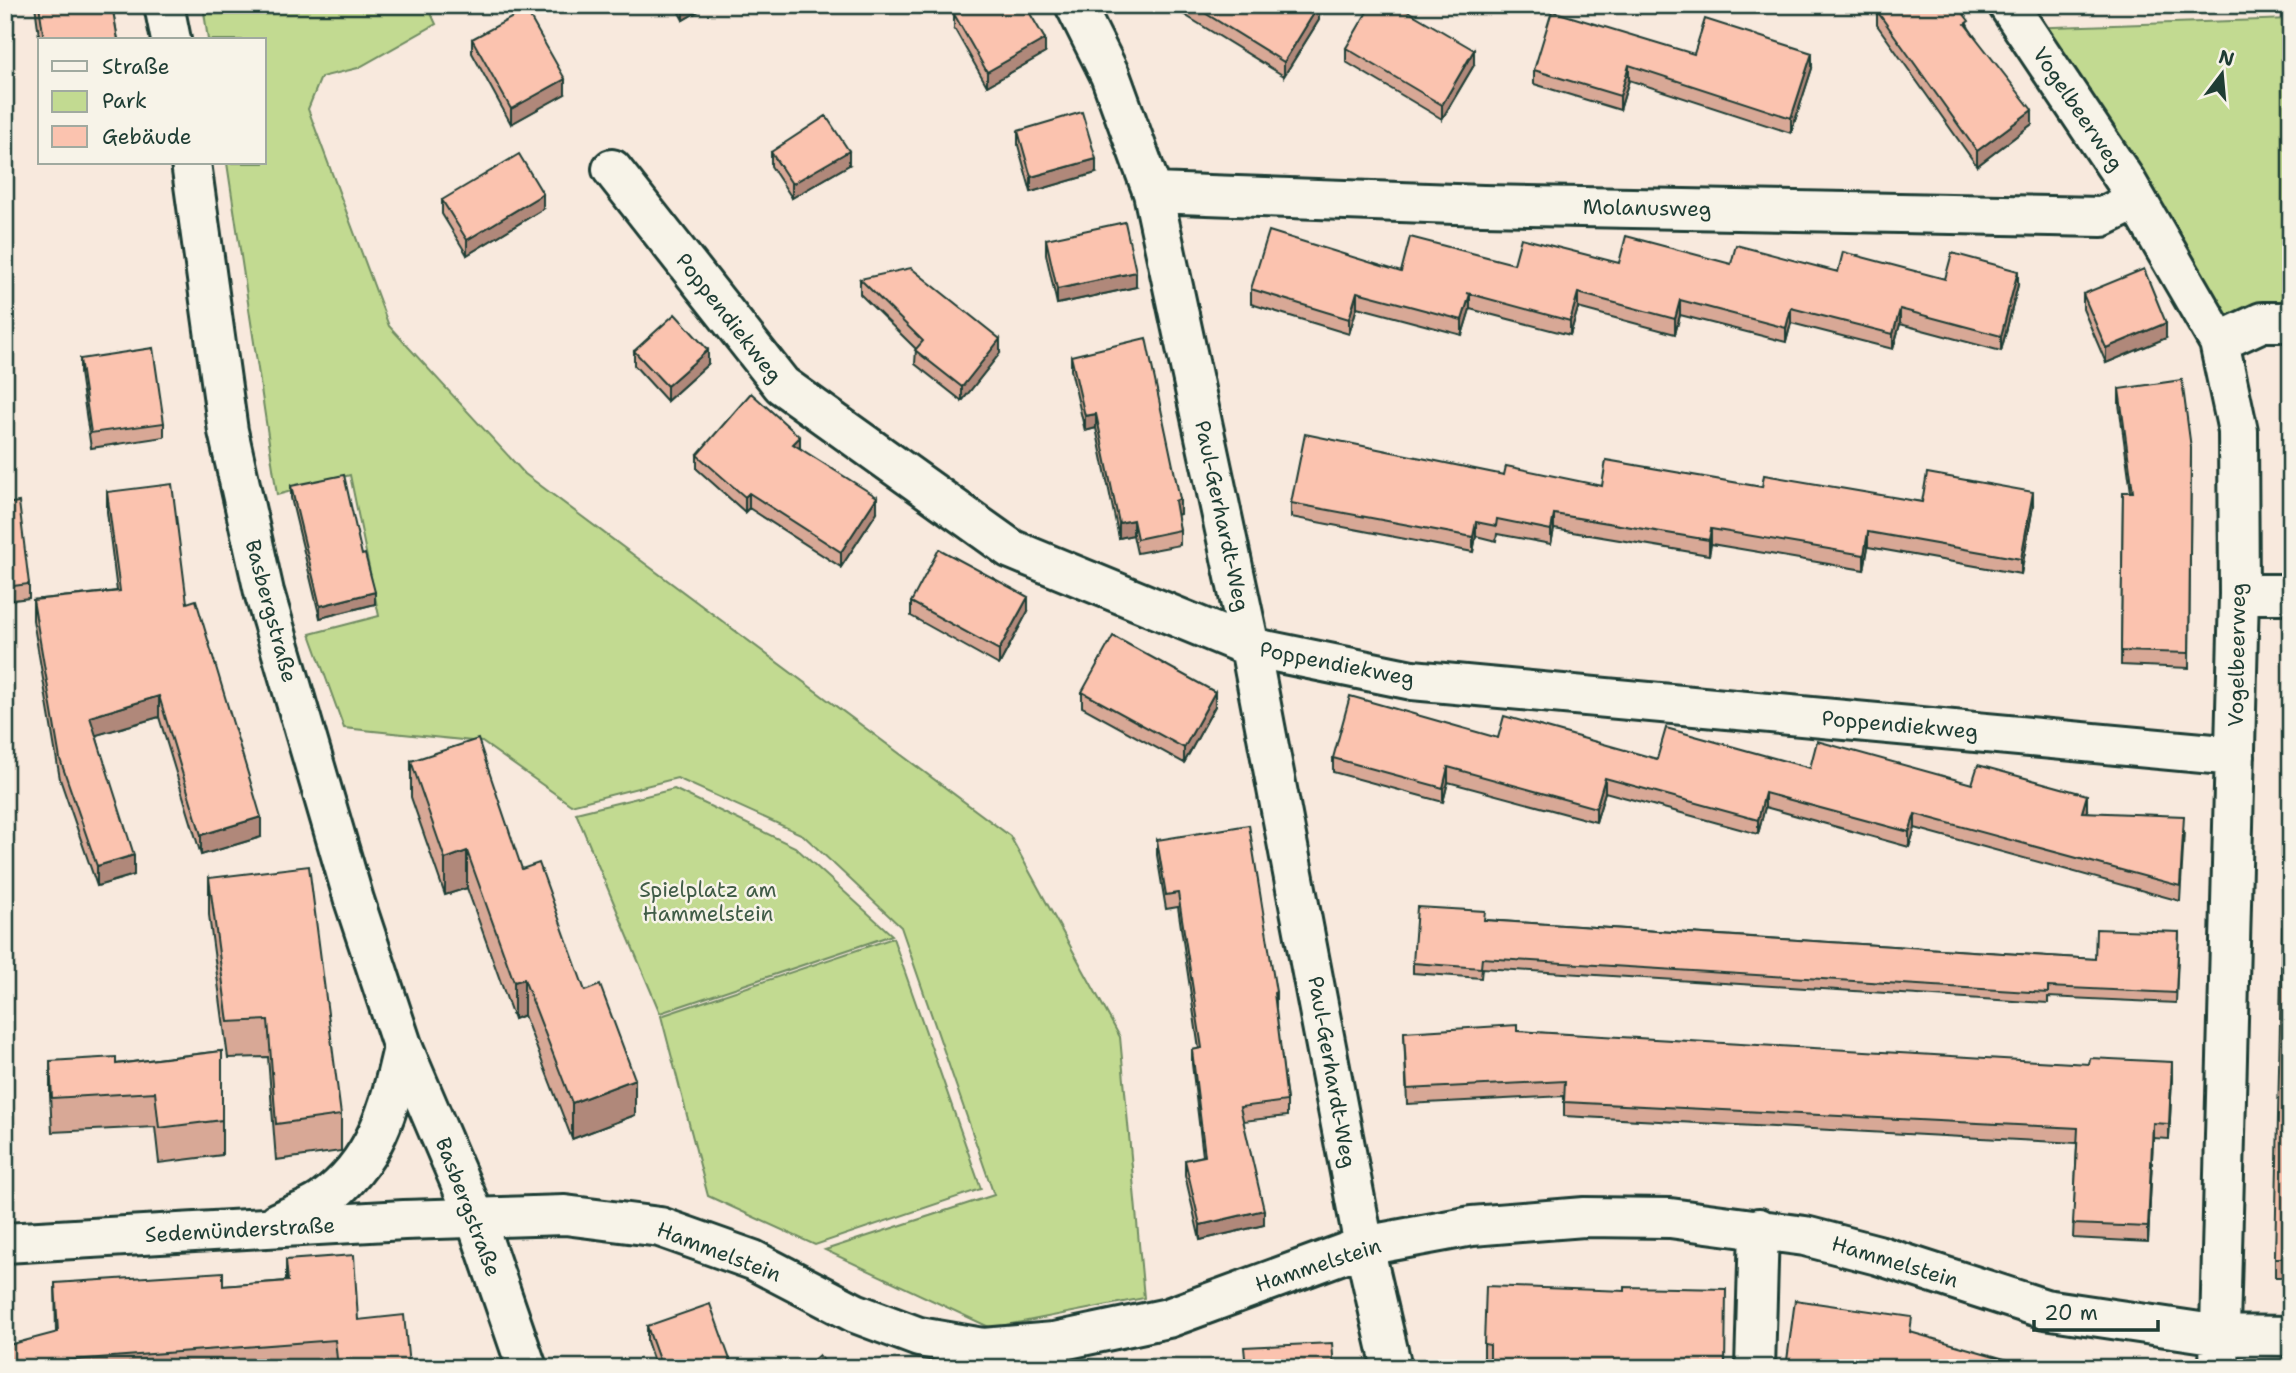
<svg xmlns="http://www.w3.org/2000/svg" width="2296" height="1373" viewBox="0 0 2296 1373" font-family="'Shantell Sans',sans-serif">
<rect width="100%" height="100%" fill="#f8e9dd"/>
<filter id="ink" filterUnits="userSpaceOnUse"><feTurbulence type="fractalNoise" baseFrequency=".0143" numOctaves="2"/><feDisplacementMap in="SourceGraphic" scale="14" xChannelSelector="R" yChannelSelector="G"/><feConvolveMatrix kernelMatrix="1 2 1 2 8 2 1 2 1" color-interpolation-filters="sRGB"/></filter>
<g filter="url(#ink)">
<path fill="#c2da91" stroke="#708c62" stroke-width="2" d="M203,5H427L436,24L358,68L321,77L308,109L389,326L525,474L1010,836L1120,1037L1144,1298L991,1328L825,1250L994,1195L901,927L803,835L677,778L571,805L482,742L344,728L310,634L379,616L350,475L277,495L227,163H264V40H208Z
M2291,19V322L2219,342L2024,28Z
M674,789L795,847L892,935L660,1013L576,813Z
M893,938L981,1189L815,1245L708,1196L661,1016Z"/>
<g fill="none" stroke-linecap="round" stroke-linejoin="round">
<defs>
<path id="minor" d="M1075,5L1110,75L1153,193L1250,647L1364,1246L1392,1368
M2008,5L2127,183L2219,342L2238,431L2239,594L2219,1368
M612,169L782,385L1011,549L1250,647L1412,680L2235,756
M1153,193L1483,205L2102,217L2137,200
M2219,342L2262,322H2291
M2239,594H2291
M278,1222C292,1215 309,1210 322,1201C376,1162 389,1110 403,1048
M5,1243L404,1220L565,1215L660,1227L753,1260L855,1313L919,1337L983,1348L1054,1342L1168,1318L1364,1246L1472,1226L1584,1217L1670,1218L1805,1236L1878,1255L2045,1309L2220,1335L2291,1336
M1755,1368L1759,1228"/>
<path id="secondary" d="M164,5L171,40
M191,163L228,431L264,592L354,900L403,1048L475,1217L527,1368"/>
</defs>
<use href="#minor" stroke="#1f3d34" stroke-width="44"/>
<use href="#secondary" stroke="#1f3d34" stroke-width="44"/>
<use href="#minor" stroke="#f7f3e8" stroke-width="38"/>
<use href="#secondary" stroke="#f7f3e8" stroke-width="38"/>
</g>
<path fill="#d8a896" stroke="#1f3d34" stroke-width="2" d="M35,5H112L118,40H40V44Z
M675,5H709L683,20Z
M1183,5H1319V20L1284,76L1183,14Z
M1880,5H1957L1969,28L2032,124L1977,166L1877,25V11L1882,8Z
M954,14L1045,53L987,86L954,28Z
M472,39L565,94L511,124L472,53Z
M1346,48L1474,65L1442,119L1346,62Z
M1694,54L1812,68L1791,133L1629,80L1620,110L1534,84V70Z
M1018,131L1096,173L1031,192L1018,145Z
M771,152L849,165L792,198L771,166Z
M442,200L543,209L467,255L442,214Z
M1046,239L1136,287L1057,304L1046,254Z
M1619,263L1731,264L1945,279L2018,285L2001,351L1900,324L1893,349L1791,323L1786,342L1680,315L1675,334L1578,308L1570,335L1470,309L1462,335L1357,307L1349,334L1251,304V289L1401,272L1514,264Z
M860,279L1000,353L962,401L915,364L916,349L860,294Z
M2083,294L2166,338L2106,363L2083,309Z
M634,351L708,364L667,401L634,365Z
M1071,356L1180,514L1177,515L1180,530V545L1137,553L1133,535L1119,538L1096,428L1085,431L1071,370Z
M80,359L164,423V437L91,448L80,373Z
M2119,389L2191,448L2189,668L2121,665L2123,492H2131L2119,404Z
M800,448L877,512L841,567L749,508L745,512L697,469V455Z
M1504,475L1602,486L1762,487L1922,502L2033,506L2021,574L1868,547L1864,570L1711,544L1709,555L1554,529L1551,544L1497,534L1496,541L1476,536L1473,552L1291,517V503Z
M291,486L362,555L375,604L320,618L291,498Z
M107,492L187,603L261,837L201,855L159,717L96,735L134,875L97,886L60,779L33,620V600L117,591L107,512Z
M5,504L29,584V598L5,601Z
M911,602L1028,611L999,665L911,616Z
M1082,692L1215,706L1184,763L1082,707Z
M1498,738L1657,759L1810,768L1972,784L2087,810L2086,812L2184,831L2180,901L1915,828L1909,847L1765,807L1758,834L1605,792L1596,822L1448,782L1443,802L1333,772V758Z
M411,761L522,869L585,991L635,1115L572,1139L524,1015L514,1019L467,888L445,895L411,797Z
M1157,840L1276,992V1007H1275L1287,1101V1116L1243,1121L1264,1225L1200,1240L1185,1175V1160L1203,1156L1192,1064V1050L1199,1049L1178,907L1166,909L1157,855Z
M209,878L341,1115V1151L276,1160L268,1057L228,1058L209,915Z
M1485,920L2095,959L2179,932L2176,1003L2048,997V1003L1482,968L1481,978L1413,973V963Z
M2291,927V1277H2275V1258Z
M1517,1031L2172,1077L2169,1139L2153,1138L2148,1242L2073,1238L2077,1143L1564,1116V1096L1407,1104L1404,1032Z
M222,1051V1155L159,1163L155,1127L52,1132L50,1095V1061L116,1064Z
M286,1260L358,1320L409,1366L448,1368H5L56,1333L55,1283L223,1286L286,1281Z
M1726,1289L1490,1361H1484V1344L1625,1291Z
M647,1326L733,1368H656L647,1341Z"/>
<path fill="#b0887a" stroke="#1f3d34" stroke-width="2" d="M683,5H709L683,20Z
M1319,5V20L1284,76V62Z
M1045,39V53L987,86V72Z
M1474,50V65L1442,119V105Z
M1812,53V68L1791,133V118Z
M1629,65V80L1620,110V96Z
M565,79V94L511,124V109Z
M2032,110V124L1977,166V151Z
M849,151V165L792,198V184Z
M1096,159V173L1031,192V177Z
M543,194V209L467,255V240Z
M2018,271V285L2001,351V336Z
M1136,272V287L1057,304V289Z
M1357,292V307L1349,334V319Z
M1578,293V308L1570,335V321Z
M1470,294V309L1462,335V320Z
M1680,300V315L1675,334V319Z
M1791,308V323L1786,342V328Z
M1900,309V324L1893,349V334Z
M2166,323V338L2106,363V348Z
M1000,339V353L962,401V387Z
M708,350V364L667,401V386Z
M1096,414V428L1085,431V416Z
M800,437V451L793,444Z
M2033,492V506L2021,574V559Z
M749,493V508L745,512V497Z
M877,497V512L841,567V552Z
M1180,499V514L1175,515V501Z
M1554,514V529L1551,544V530Z
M1133,520V535L1119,538V523Z
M1476,522V536L1473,552V537Z
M1711,529V544L1709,555V540Z
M1868,532V547L1864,570V555Z
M375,592V604L320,618V606Z
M1028,597V611L999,665V650Z
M1215,692V706L1184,763V748Z
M159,696V717L90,737V717Z
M1448,767V782L1443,802V788Z
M1605,778V792L1596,822V808Z
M1765,793V807L1758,834V820Z
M2087,795V810L2082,826V812Z
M1915,814V828L1909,847V832Z
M261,817V837L201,855V835Z
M467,851V888L445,895V859Z
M134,855V875L97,886V866Z
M524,979V1015L514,1019V982Z
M2172,1062V1077L2169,1139V1124Z
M635,1079V1115L572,1139V1103Z
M2153,1123V1138L2148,1242V1227Z
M1264,1210V1225L1200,1240V1225Z"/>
<path fill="#fbc3af" stroke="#1f3d34" stroke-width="2" d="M39,5H112L118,40H44Z
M969,5H1025L1045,39L987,72L954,14Z
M1192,5H1319L1284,62Z
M1371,5H1397L1474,50L1442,105L1346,48Z
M1885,5H1957L1969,21L1965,24L2032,110L1977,151L1877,11Z
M526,10L565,79L511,109L472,39Z
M1552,11L1694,54L1705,19L1812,53L1791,118L1629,65L1620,96L1534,70Z
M1082,112L1096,159L1031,177L1018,131Z
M826,116L849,151L792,184L771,152Z
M519,154L543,194L467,240L442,200Z
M1125,222L1136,272L1057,289L1046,239Z
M1269,231L1401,272L1410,237L1514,264L1521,238L1619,263L1626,236L1731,264L1736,245L1838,272L1843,252L1945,279L1952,253L2018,271L2001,336L1900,309L1893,334L1791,308L1786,328L1680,300L1675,319L1578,293L1570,321L1467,293L1470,294L1462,320L1357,292L1349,319L1251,289Z
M911,268L1000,339L962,387L915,350L923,341L860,279Z
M2144,269L2166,323L2106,348L2083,294Z
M675,314L708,350L667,386L634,351Z
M1146,338L1180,499L1175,501L1180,530L1137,539L1133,520L1119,523L1096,414L1085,416L1071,356Z
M153,348L164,423L91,433L80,359Z
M2182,380L2191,448L2189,653L2121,651L2123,492H2133L2119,389Z
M751,393L800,437L793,444L877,497L841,552L749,493L745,497L697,455Z
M1305,434L1504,475L1506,466L1602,486L1606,460L1762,487L1764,475L1922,502L1927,473L2033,492L2021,559L1868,532L1864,555L1711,529L1709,540L1554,514L1551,530L1497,519L1496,526L1476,522L1473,537L1291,503Z
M344,475L362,555L365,554L375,592L320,606L291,486Z
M172,484L187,603L196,600L261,817L201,835L159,696L90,717L134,855L97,866L60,759L33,600L120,591L107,492Z
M19,502L29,584L5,587V504Z
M939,549L1028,597L999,650L911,602Z
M1113,636L1215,692L1184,748L1082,692Z
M1350,696L1498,738L1504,716L1657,759L1666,728L1810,768L1817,741L1972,784L1978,765L2087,795L2082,812L2184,816L2180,886L1915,814L1909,832L1765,793L1758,820L1605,778L1596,808L1448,767L1443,788L1333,758Z
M478,739L522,869L539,863L585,991L600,985L635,1079L572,1103L524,979L514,982L467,851L445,859L411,761Z
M1249,825L1276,992L1274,993L1287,1101L1240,1107L1264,1210L1200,1225L1185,1160L1205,1156L1192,1050L1202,1048L1178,893L1166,895L1157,840Z
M309,866L341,1115L276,1124L268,1020L228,1022L209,878Z
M1417,907L1485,911L1484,920L2095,959L2096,929L2179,932L2176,993L2048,987V993L1482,958L1481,968L1413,963Z
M2282,927H2291V1258H2275Z
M1517,1025V1031L2089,1064L2090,1058L2172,1062L2169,1124L2153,1123L2148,1227L2073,1224L2078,1128L1564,1102L1565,1081L1407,1089L1404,1032Z
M222,1051V1120L159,1128L155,1092L52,1098L50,1061L116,1057V1064Z
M354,1255L358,1320L404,1315L409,1366L447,1362L448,1368H338L335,1340L60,1361L61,1368H5V1346L58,1332L55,1283L223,1272V1286L288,1281L286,1260Z
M1486,1286L1625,1291V1287L1726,1289L1725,1368H1490V1345L1484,1344Z
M1795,1300L1912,1317L1910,1332L2036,1368H1786Z
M710,1304L733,1368H662L647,1326Z
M1332,1343L1334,1368H1246L1244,1347Z
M819,1355L830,1368H804Z"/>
</g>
<g text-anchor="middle" stroke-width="5" stroke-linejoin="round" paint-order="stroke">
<g font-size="21" fill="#1f3d34" stroke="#f7f3e8">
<text transform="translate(2078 109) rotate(56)" y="7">Vogelbeerweg</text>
<text transform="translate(1647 208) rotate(1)" y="7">Molanusweg</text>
<text transform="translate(729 318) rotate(52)" y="7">Poppendiekweg</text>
<text transform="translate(1222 516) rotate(78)" y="7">Paul-Gerhardt-Weg</text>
<text transform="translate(271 611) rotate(75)" y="7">Basbergstraße</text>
<text transform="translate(2237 655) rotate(-89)" y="7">Vogelbeerweg</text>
<text transform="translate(1337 664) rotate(11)" y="7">Poppendiekweg</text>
<text transform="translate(1900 725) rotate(5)" y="7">Poppendiekweg</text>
<text transform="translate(1332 1072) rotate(80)" y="7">Paul-Gerhardt-Weg</text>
<text transform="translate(468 1207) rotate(69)" y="7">Basbergstraße</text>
<text transform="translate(240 1230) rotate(-3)" y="7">Sedemünderstraße</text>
<text transform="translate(719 1252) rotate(21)" y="7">Hammelstein</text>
<text transform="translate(1895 1262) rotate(17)" y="7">Hammelstein</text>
<text transform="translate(1318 1265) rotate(-18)" y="7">Hammelstein</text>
</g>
<g font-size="21" fill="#405c47" stroke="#f7f3e8">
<text x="708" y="897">Spielplatz am<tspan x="708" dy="24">Hammelstein</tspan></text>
</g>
</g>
<rect width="2296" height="1373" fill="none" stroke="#f7f3e8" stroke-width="28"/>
<rect x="14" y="14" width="2268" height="1345" fill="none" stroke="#1f3d34" stroke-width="2.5" filter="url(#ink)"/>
<rect x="38" y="38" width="228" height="126" fill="#f7f3e8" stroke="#a1aaa0" stroke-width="2"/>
<rect x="52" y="61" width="35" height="10" fill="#f7f3e8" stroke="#a1aaa0" stroke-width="2"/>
<text x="102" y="74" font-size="21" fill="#1f3d34">Straße</text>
<rect x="52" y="91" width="35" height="21" fill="#c2da91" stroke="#a1aaa0" stroke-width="2"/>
<text x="102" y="108" font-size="21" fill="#1f3d34">Park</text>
<rect x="52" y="126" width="35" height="21" fill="#fbc3af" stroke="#a1aaa0" stroke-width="2"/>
<text x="102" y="144" font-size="21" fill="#1f3d34">Gebäude</text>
<g transform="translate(2222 74) rotate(16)" stroke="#f7f3e8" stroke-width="5" paint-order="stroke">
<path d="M0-5L12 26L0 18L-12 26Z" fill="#1f3d34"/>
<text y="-10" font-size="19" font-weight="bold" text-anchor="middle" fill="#1f3d34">N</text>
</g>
<path d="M2034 1320v10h124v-10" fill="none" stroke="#1f3d34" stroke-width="3.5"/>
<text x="2044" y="1320" font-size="21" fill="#1f3d34" stroke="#f7f3e8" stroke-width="5" paint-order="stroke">20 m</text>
</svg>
